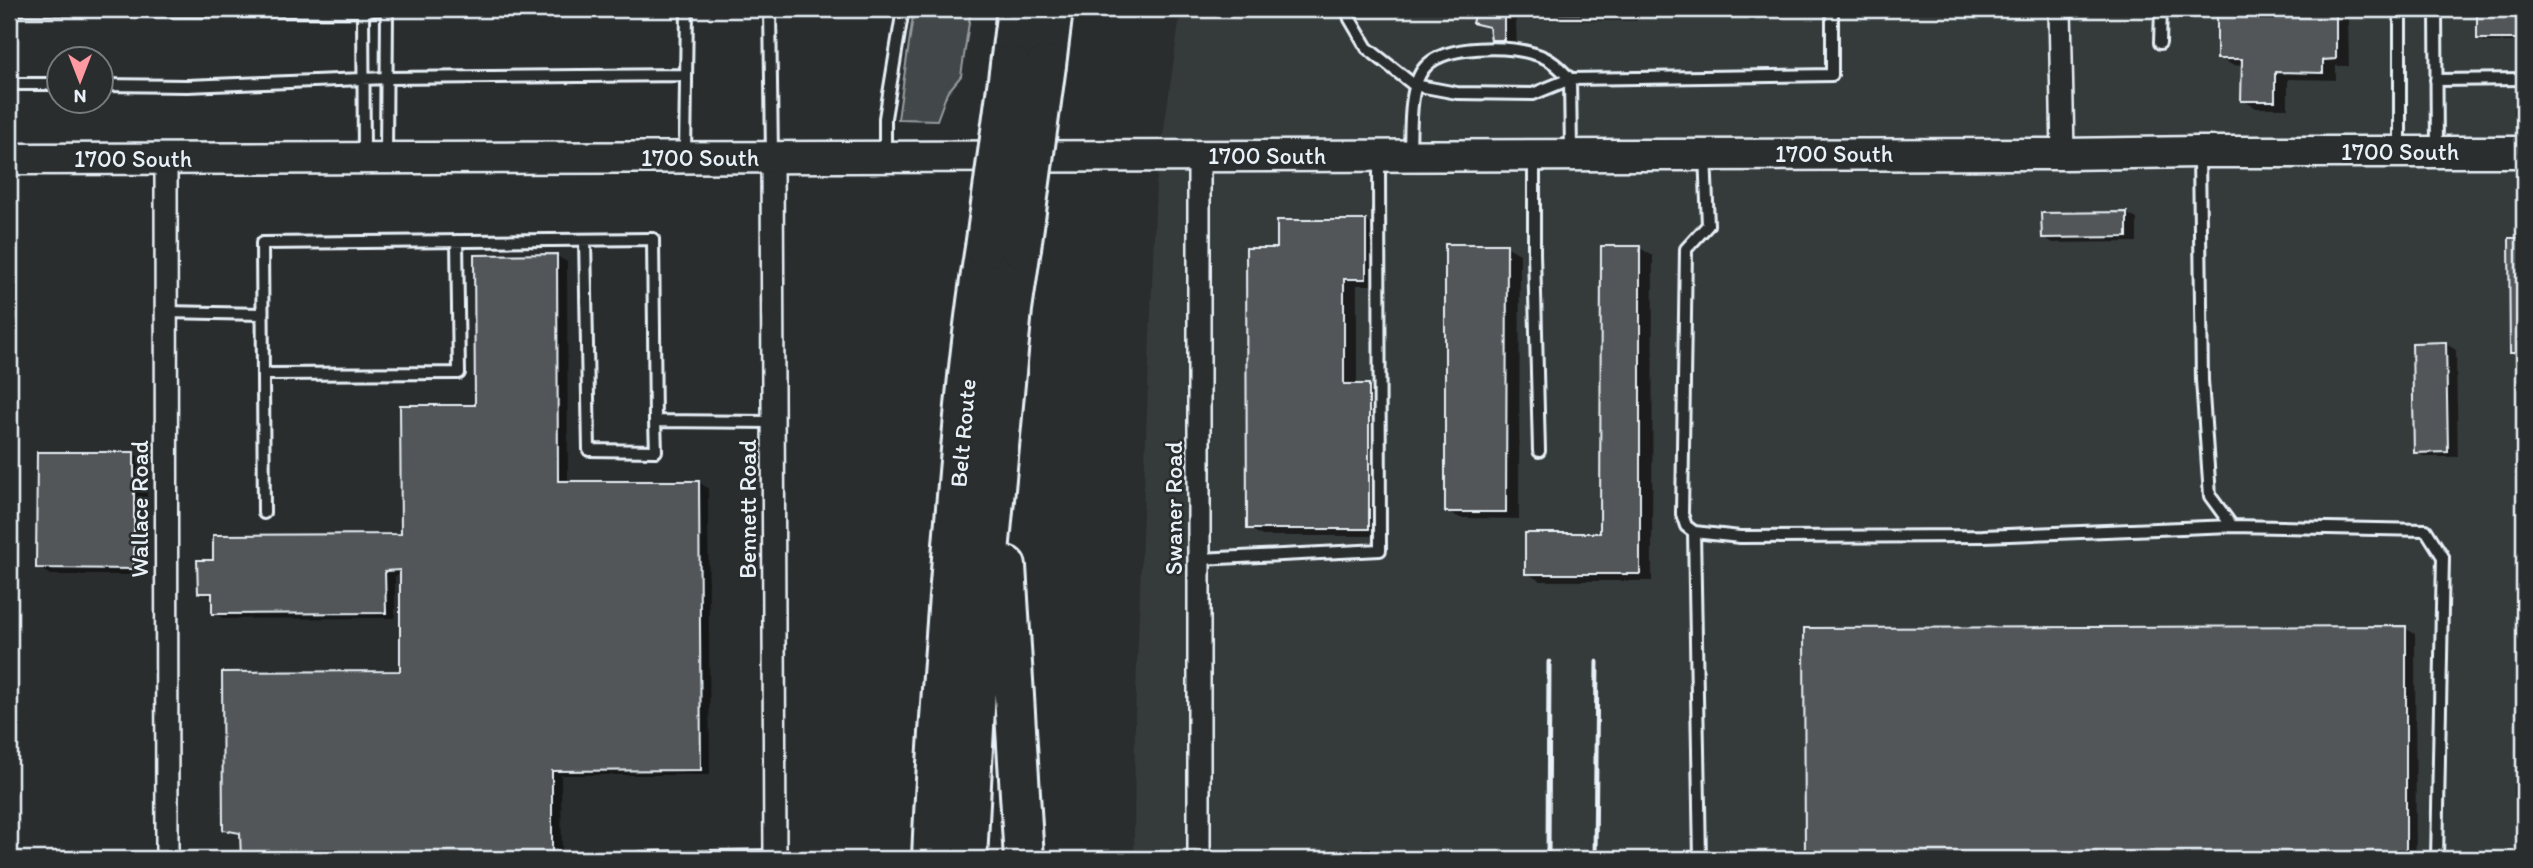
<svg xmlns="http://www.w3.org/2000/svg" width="2533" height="868" viewBox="0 0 2533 868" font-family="Itim,sans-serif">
<rect width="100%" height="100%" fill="#2a2d2e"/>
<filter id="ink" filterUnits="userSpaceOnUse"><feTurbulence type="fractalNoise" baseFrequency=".0143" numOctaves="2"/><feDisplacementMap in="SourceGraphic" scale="14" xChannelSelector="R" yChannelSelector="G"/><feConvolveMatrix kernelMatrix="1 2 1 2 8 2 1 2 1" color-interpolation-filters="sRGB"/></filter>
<g filter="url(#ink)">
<path fill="#363a3b" d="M1181,9H2524V859H1134L1135,716L1156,185Z"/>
<path fill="#424648" stroke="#959ca0" stroke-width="2" d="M914,9H971L961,76L947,93L937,120L898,119Z"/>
<path fill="#0007" d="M1478,9H1637V21L1516,20L1517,47H1506L1493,39L1492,31L1474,22Z
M2219,9H2348L2349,66H2336V80L2288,79V108H2256L2243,100L2244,66L2232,65L2219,58Z
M2479,9H2524V42H2485L2479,38Z
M2126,213L2137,219V242L2053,243L2043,237Z
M1366,221L1379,229V285H1357V386H1368L1382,394V536H1262L1249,528L1279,250Z
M2521,240L2524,242V358L2511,352Z
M1506,246L1520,254L1519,519L1460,518L1447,511Z
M1640,248L1653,256L1652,581H1540L1527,573L1602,535Z
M557,256L567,262L568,483L698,482L708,488L710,775H561L562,859H242V836L225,829L402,672L401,575L395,576V618L224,619L214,613L213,597L199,592L214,561L402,536L477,406Z
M2446,344L2456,350L2458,457H2426L2416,452Z
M134,454L147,462V575H51L38,567Z
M2405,628L2415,634L2416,859H1807L1806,629Z"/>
<path fill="#535759" stroke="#e8f1f8" stroke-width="2" d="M1476,9H1624V14L1504,13V40H1491L1489,27L1472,23Z
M2217,9H2336V59L2323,60V73L2275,72V101H2241L2242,59H2217Z
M2477,9H2524V39H2477Z
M2127,212V237L2042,238L2041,213Z
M1277,220H1366V279H1344V384H1369V529H1247L1246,248H1277Z
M2509,238H2522V246H2524V353H2510Z
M1445,244H1507L1506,512H1445Z
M1601,246H1640V574H1525V533H1600Z
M557,254L558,481H699L701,770L552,771V859H241L240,833L223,830L222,672L400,671V570L385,571L386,613L212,614V593H198L197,560H213V535L401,534L400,405H475L474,255Z
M2446,342L2448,452L2414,453L2412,343Z
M37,452H134V569L36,568Z
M2406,626V859H1805L1804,628Z"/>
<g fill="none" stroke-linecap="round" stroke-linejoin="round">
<defs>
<path id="lane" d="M9,9L363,11L386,9
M770,9L772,155
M1347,9L1350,19L1367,48L1414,85L1457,93L1533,94L1570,79L1832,75V9
M2436,9L2437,149
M363,11L364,155
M2160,43L2161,9
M2436,80L2524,79
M9,84H60
M102,85L187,86L387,78L686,75
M2400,149V9
M685,155L687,9
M885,155V118L903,9
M1410,155C1411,130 1408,84 1426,66C1447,44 1508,46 1535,54C1550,58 1560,68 1570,79L1571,152
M1705,155L1708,225L1686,249L1682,514L1686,526L1694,532L1740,537L1983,536L2232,526
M2199,155L2202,380L2210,496L2232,526L2426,530L2443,557L2437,859
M386,156L387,9
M1534,158V253L1539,451
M585,240L589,450L656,451L655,421
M166,312L262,314
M263,374L459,373L457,241
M264,513L262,243L653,239L655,421L774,422
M1694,532L1700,859
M1200,559L1380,550L1379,158
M640,858L774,856"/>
<path id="street" d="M2060,9L2063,154
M1199,156V859
M772,158L775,859
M166,159L167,859"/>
<path id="secondary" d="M9,159L2063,154L2199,152H2524"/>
<path id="highway" d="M1010,65L1017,9
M1046,65L1053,9
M1006,566L1024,859
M932,859C936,754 945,650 953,545C961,446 969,347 985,248
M967,859L976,690L1012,309L1021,248"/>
</defs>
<use href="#lane" stroke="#e8f1f8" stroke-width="16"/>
<use href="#street" stroke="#e8f1f8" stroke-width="26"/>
<use href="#secondary" stroke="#e8f1f8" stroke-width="35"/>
<use href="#highway" stroke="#e8f1f8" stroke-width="44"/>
<use href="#lane" stroke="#2a2d2e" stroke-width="10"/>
<use href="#street" stroke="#2a2d2e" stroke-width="21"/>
<use href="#secondary" stroke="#2a2d2e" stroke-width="30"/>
<use href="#highway" stroke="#2a2d2e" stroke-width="38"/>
<path stroke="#e8f1f8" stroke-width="5" d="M1548,859L1549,662
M1595,859L1597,662"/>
<defs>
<path id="highway-bridge" d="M985,248L1010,65
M1021,248L1046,65"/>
</defs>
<use href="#highway-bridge" stroke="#e8f1f8" stroke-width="44" stroke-linecap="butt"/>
<use href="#highway-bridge" stroke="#2a2d2e" stroke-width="38"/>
</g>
</g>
<g text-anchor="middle" stroke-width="5" stroke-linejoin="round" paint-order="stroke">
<g font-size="24" fill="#e8f1f8" stroke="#2a2d2e">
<text x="2400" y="160">1700 South</text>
<text x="1834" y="162">1700 South</text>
<text x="1267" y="164">1700 South</text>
<text x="700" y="166">1700 South</text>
<text x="133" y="167">1700 South</text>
<text transform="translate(963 433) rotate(-85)" y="8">Belt Route</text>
<text transform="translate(1174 508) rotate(-90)" y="8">Swaner Road</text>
<text transform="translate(140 509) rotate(-90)" y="8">Wallace Road</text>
<text transform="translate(748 509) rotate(-90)" y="8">Bennett Road</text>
</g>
</g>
<rect width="2533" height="868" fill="none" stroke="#2a2d2e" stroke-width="35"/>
<rect x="18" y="18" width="2498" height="833" fill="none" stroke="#e8f1f8" stroke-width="2.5" filter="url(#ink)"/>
<g transform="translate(80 80) rotate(180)"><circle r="33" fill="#2a2d2e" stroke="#767b7f" stroke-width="2"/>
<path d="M0-5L12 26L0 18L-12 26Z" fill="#ff9aa2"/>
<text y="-10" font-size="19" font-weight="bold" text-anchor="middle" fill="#e8f1f8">N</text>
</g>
</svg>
